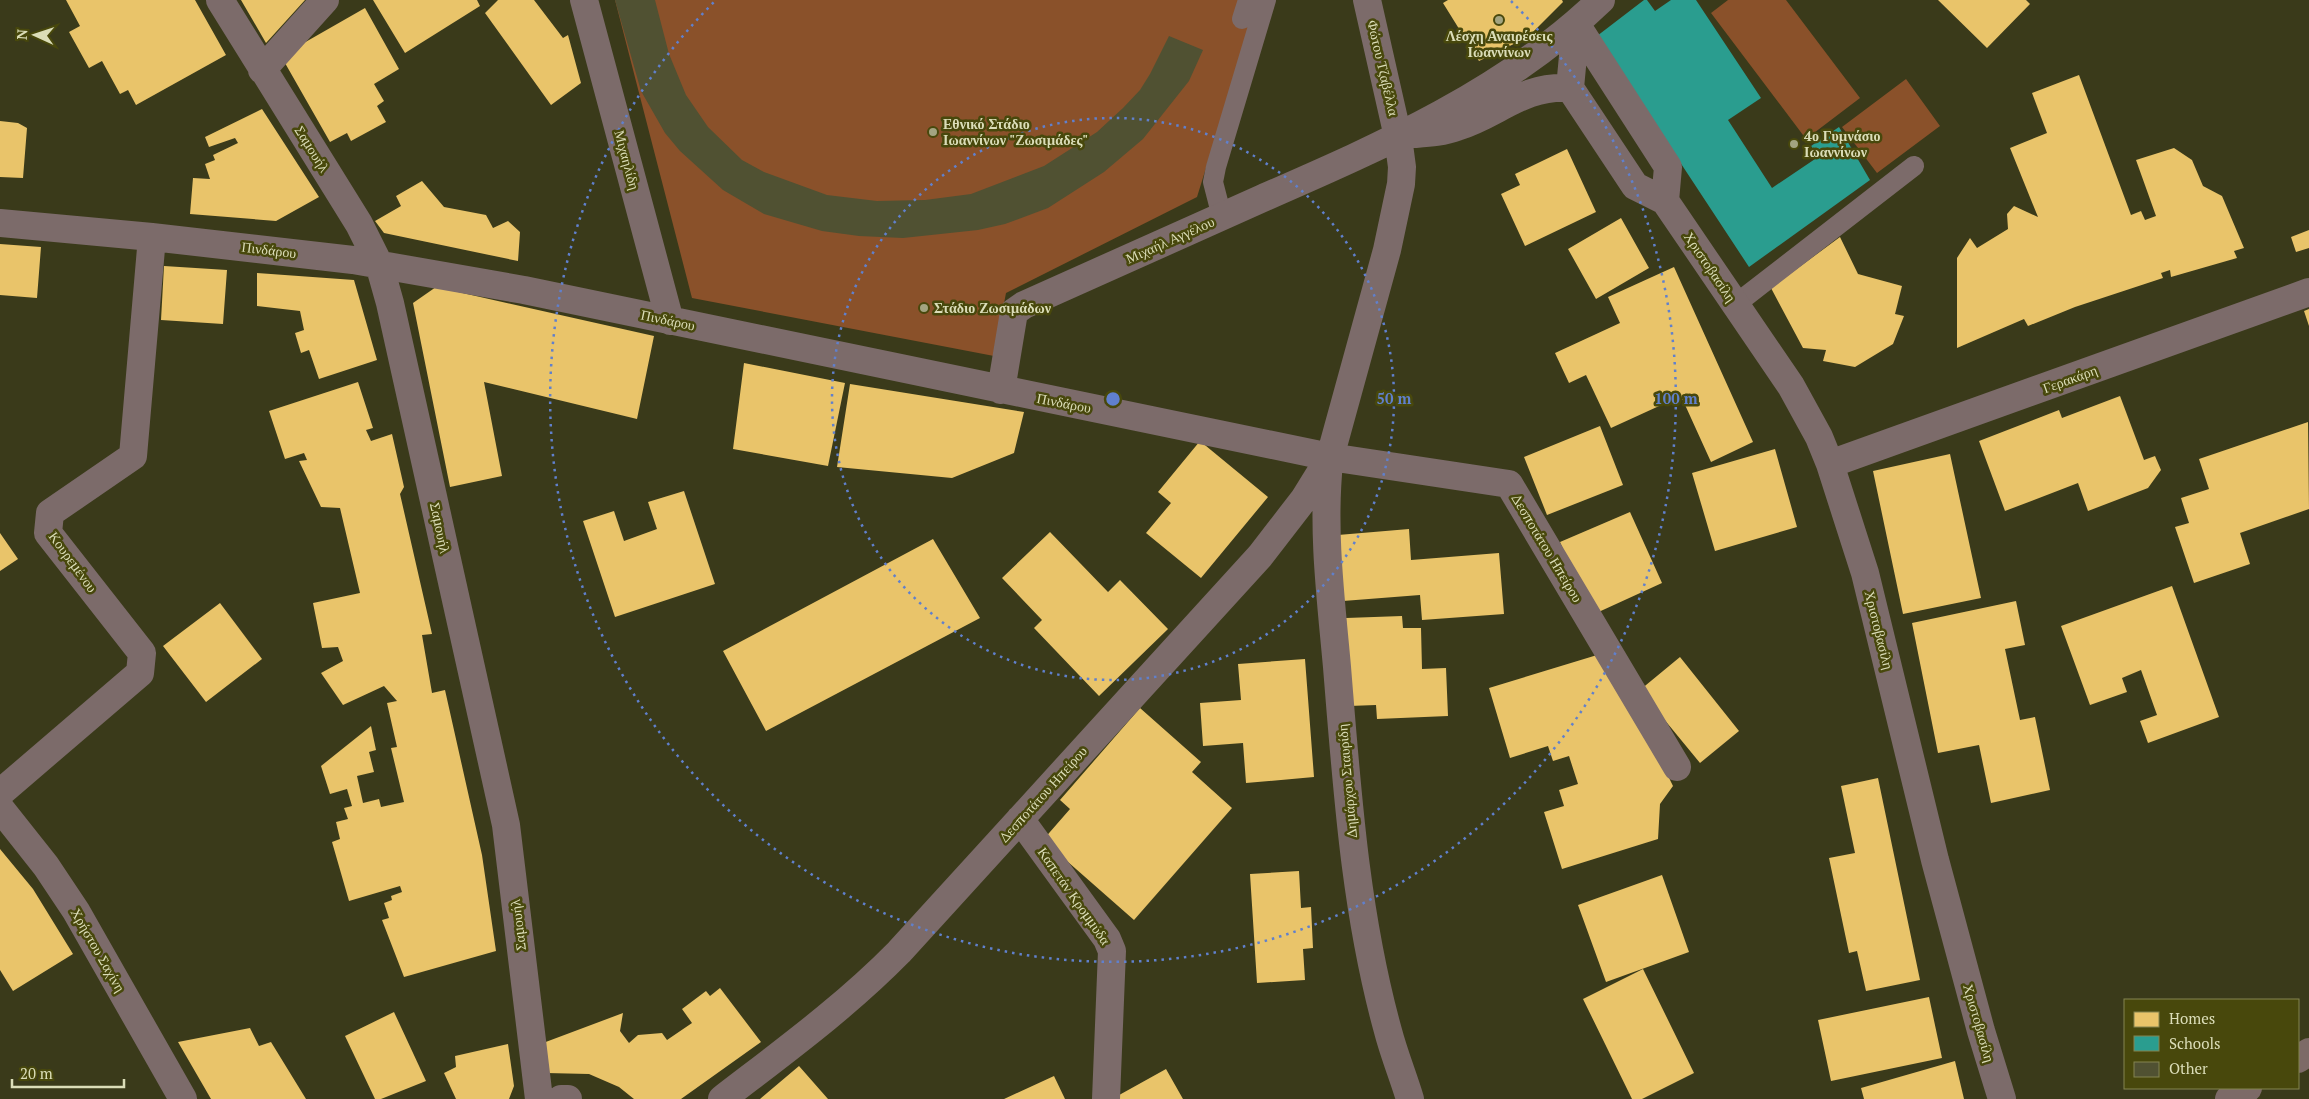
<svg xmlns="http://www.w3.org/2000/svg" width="2309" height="1099" viewBox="0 0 2309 1099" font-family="'PT Serif',serif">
<rect width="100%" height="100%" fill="#3a3a1a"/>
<path fill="#8a512a" d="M615,0H1258L1197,197L1006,293L994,356L692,298Z
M1728,0H1786L1860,98L1806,139L1711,13Z
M1906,79L1940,126L1877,173L1842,127Z"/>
<path fill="#e9c46a" d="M66,0H195L226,55L136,105L128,90L120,94L102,61L89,68L69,32L80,26Z
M241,0H305L266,43Z
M373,0H477L480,6L405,53Z
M498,0H534L563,38L568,35L581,83L551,105L485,13Z
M1448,0H1562L1563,2L1528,37L1479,61L1443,3Z
M1938,0H2026L2030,4L1987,48Z
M365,8L399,69L374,84L384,101L377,106L386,122L351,141L347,133L330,142L281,56Z
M2079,75L2131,215L2141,211L2145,220L2156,216L2136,160L2174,148L2192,160L2203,186L2222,196L2244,248L2234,251L2237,258L2171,277L2170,270L2161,273L2163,278L2075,307L2028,326L2024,319L1957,348V258L1970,238L1977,248L2008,229L2007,214L2014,206L2038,217L2010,148L2047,133L2032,93Z
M262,109L319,197L276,221L190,214L193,178L210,179L205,164L215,160L213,155L238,143L235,138L209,147L205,137Z
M0,121L18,123L27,128L23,178L0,177Z
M1567,149L1596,212L1525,246L1501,194L1520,185L1515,174Z
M422,181L444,207L486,215L493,228L508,221L520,232L518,261L384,233L375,221L401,206L396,196Z
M1621,218L1649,268L1596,299L1568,249Z
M2309,230V248L2296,252L2291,237Z
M1840,237L1858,274L1902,286L1895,314L1904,316L1893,344L1855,367L1823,361L1826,350L1803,348L1771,288Z
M0,244L41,247L37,298L0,295Z
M164,266L227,270L223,324L161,320Z
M1674,267L1753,442L1711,462L1681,396L1611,428L1586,375L1569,383L1555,353L1620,323L1608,297Z
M257,273L354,280L377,360L319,379L309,350L301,353L295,333L304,330L300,311L257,306Z
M436,287L654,336L637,419L484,382L502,476L450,487L413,303Z
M2309,309V326L2304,311Z
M744,363L845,383L828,466L733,449Z
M358,382L373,428L366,430L371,441L392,434L404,487L400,494L432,634L422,635L432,693L445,690L482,855L496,951L404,977L382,920L389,918L384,903L392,900L391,896L402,892L400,886L349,901L332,842L340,839L336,822L348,819L344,808L352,806L347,789L330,794L321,766L371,726L376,750L369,752L374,772L357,776L363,803L379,799L381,807L404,802L391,748L397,747L387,703L397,701L384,686L343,705L321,673L343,661L338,647L322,648L313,603L360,593L340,508L321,507L299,461L307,460L304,453L285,459L269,411Z
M850,384L1024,412L1014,453L952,478L837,467Z
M2120,396L2144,460L2155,456L2161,470L2148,488L2088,511L2078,483L2005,511L1979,441L2059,410L2062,418Z
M2308,422L2309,509L2240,533L2250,564L2194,583L2175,527L2189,523L2181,498L2209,489L2199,459Z
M1600,426L1623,485L1547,515L1524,457Z
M1200,441L1268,497L1201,578L1146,533L1171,503L1158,492Z
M1775,449L1797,527L1715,551L1692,473Z
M1950,454L1981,598L1903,614L1873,471Z
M684,491L715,584L615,617L583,521L614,511L624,541L657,529L648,502Z
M1630,512L1662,583L1592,615L1560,542Z
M1409,529L1411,560L1499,553L1504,614L1422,620L1420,595L1343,601L1338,535Z
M1050,532L1108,592L1120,580L1168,629L1099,696L1034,628L1042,620L1002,578Z
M0,533L18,559L0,571Z
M933,539L980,618L766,731L723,651Z
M2172,586L2219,717L2148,743L2140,721L2157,715L2141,670L2122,678L2127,692L2090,705L2061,626Z
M2016,601L2025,645L2005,649L2020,720L2035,717L2050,790L1991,803L1979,745L1938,753L1912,623Z
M220,603L262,659L206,702L163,646Z
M1402,616L1403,628H1421L1422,669L1446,668L1448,716L1377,719L1376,705L1349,706L1346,618Z
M1607,652L1673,786L1660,804L1658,839L1562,869L1544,812L1564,806L1559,790L1578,784L1569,756L1553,761L1548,746L1510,758L1489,688Z
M1680,657L1739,731L1700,763L1640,690Z
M1305,659L1314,777L1246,783L1243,743L1203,746L1200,703L1241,700L1238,664Z
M1140,708L1201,762L1192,772L1232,808L1134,920L1043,840L1070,809L1060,800Z
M1878,778L1920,980L1866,991L1857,951L1849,953L1829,858L1855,853L1841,786Z
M0,849L33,889L73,954L13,991L0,970Z
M1299,871L1301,908L1311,907L1313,948L1303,949L1305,980L1257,983L1250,874Z
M1662,875L1689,952L1606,982L1578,905Z
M1643,969L1694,1073L1642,1099H1632L1583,999Z
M720,988L761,1042L681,1099H634L619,1087L589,1074L546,1073L543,1043L623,1013L620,1031L629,1043L638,1035L662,1033L667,1040L692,1023L682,1009L706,991L710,996Z
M1929,997L1942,1058L1831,1081L1818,1020Z
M394,1012L426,1081L381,1099H375L345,1036Z
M250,1028L259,1046L271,1042L306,1099H211L178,1042Z
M508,1044L514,1086L509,1099H456L444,1073L456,1067L455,1056Z
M1955,1061L1964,1099H1864L1861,1088Z
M799,1066L828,1099H760Z
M1166,1069L1183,1099H1112Z
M1054,1076L1065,1099H1004Z"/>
<path fill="#2a9d8f" d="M1644,0H1647L1655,11L1671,0H1696L1761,98L1728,120L1772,188L1818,157L1811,146L1839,127L1870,180L1749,267L1597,36Z"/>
<path fill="#505132" d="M615,0H655L669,54L686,95L708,127L742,160L764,172L827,195L877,201L925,200L971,194L1044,166L1097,132L1123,108L1140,90L1150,74L1169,36L1203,50L1189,81L1143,139L1104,172L1048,208L1005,224L978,230L903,238L859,236L822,231L764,214L723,190L680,151L665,133L641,91Z"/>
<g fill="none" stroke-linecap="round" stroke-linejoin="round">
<path stroke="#7c6b6a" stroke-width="20" d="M1242,19L1248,0
M1222,217L1213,182L1216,167L1266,0
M1736,304L1914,166"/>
<path stroke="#7c6b6a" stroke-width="28" d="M220,0L359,224L379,264L390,303L506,825L539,1099
M584,0L670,321
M1576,24L1668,167L1665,201
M262,70L325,0
M1570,88L1635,186L1665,201L1791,386L1819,437L1830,464L1865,573L1935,860L1981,1031L2002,1099
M1570,88L1576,24
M1415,134C1429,133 1444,132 1457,127C1499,114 1522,85 1570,88
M0,223L152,237L353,260L524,290L1330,457L1509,484L1677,767
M1001,390L1014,312L1024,305C1103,269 1183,234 1263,198C1382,146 1506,92 1601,0
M1329,463C1322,531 1331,600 1337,667C1347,789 1355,912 1388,1031C1394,1054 1403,1076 1410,1099
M1830,464L2309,292
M0,793L140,673L142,653L48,533L50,513L133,456L152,237
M0,808L46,866L76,911L183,1099
M1020,819L1107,939L1112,951L1106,1099
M561,1099H568
M722,1099C783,1052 845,1007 899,952L1260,556L1304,499L1330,457L1387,250L1401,184L1402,167L1398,137L1367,0"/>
<path stroke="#7d6a67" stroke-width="28" d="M2298,1059L2309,1052
M2229,1099L2248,1088"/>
</g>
<g fill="none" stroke="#6080cd" stroke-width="2.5" stroke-dasharray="2.5 5">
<circle cx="1113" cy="399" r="281"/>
<path d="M1511 1A563 563 0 1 1 715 1"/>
</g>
<g fill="#a3a481" stroke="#48480c" stroke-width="2">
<circle cx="1499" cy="20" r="5"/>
<circle cx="933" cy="132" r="5"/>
<circle cx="1794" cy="144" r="5"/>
<circle cx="924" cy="308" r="5"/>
</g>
<g text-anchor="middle" stroke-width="5" stroke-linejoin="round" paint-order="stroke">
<g font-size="14" font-weight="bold" fill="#dbddb8" stroke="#48480c" text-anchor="start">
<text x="1499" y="41" text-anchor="middle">Λέσχη Αναιρέσεις<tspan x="1499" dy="16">Ιωαννίνων</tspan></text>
<text x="943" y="129">Εθνικό Στάδιο<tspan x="943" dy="16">Ιωαννίνων "Ζωσιμάδες"</tspan></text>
<text x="1804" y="141">4ο Γυμνάσιο<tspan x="1804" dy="16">Ιωαννίνων</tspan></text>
<text x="934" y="313">Στάδιο Ζωσιμάδων</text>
</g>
<g font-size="14" fill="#dbddb8" stroke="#48480c">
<text transform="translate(1383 68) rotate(77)" y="5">Φώτου Τζαβέλλα</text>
<text transform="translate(312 149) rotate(58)" y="5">Σαμουήλ</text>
<text transform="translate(627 160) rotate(75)" y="5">Μιχαηλίδη</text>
<text transform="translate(1170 240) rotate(-24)" y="5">Μιχαήλ Αγγέλου</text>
<text transform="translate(269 250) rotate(7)" y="5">Πινδάρου</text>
<text transform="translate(1710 267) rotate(56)" y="5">Χριστοβασίλη</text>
<text transform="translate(668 320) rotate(12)" y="5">Πινδάρου</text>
<text transform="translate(2070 379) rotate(-20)" y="5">Γερακάρη</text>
<text transform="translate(1064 403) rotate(11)" y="5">Πινδάρου</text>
<text transform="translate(440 528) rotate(78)" y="5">Σαμουήλ</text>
<text transform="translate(1547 548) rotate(59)" y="5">Δεσποτάτου Ηπείρου</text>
<text transform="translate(73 562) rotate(54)" y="5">Κουρεμένου</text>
<text transform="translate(1879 630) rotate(76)" y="5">Χριστοβασίλη</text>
<text transform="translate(1347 781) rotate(-95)" y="5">Δημάρχου Σταυρίδη</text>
<text transform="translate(1043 794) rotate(-48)" y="5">Δεσποτάτου Ηπείρου</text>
<text transform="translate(1074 896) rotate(55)" y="5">Καπετάν Κρομμύδα</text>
<text transform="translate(518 925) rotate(-97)" y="5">Σαμουήλ</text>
<text transform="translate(98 950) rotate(60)" y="5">Χρήστου Σαχίνη</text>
<text transform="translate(1979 1023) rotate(74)" y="5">Χριστοβασίλη</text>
</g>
</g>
<circle cx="1113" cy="399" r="8" fill="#6080cd" stroke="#48480c" stroke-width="2.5"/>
<g font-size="15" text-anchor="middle" font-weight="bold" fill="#6080cd" stroke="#48480c" stroke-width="5" stroke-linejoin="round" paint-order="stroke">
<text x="1394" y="404">50 m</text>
<text x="1676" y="404">100 m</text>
</g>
<rect x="2124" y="999" width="175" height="90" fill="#48480c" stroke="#838451"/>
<rect x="2134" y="1012" width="25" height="15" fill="#e9c46a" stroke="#838451"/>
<text x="2169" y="1024" font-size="15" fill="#dbddb8">Homes</text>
<rect x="2134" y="1036" width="25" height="15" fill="#2a9d8f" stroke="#838451"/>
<text x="2169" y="1049" font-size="15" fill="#dbddb8">Schools</text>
<rect x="2134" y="1062" width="25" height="15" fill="#505132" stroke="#838451"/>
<text x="2169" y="1074" font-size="15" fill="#dbddb8">Other</text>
<g transform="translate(35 35) rotate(273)" stroke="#48480c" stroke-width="4" paint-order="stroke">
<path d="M0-4L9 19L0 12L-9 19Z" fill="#dbddb8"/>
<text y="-8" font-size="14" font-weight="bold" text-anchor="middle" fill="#dbddb8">N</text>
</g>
<path d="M12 1079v8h112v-8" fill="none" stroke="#dbddb8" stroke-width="2.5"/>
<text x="20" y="1079" font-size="15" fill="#dbddb8" stroke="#48480c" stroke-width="4" paint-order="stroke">20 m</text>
</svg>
